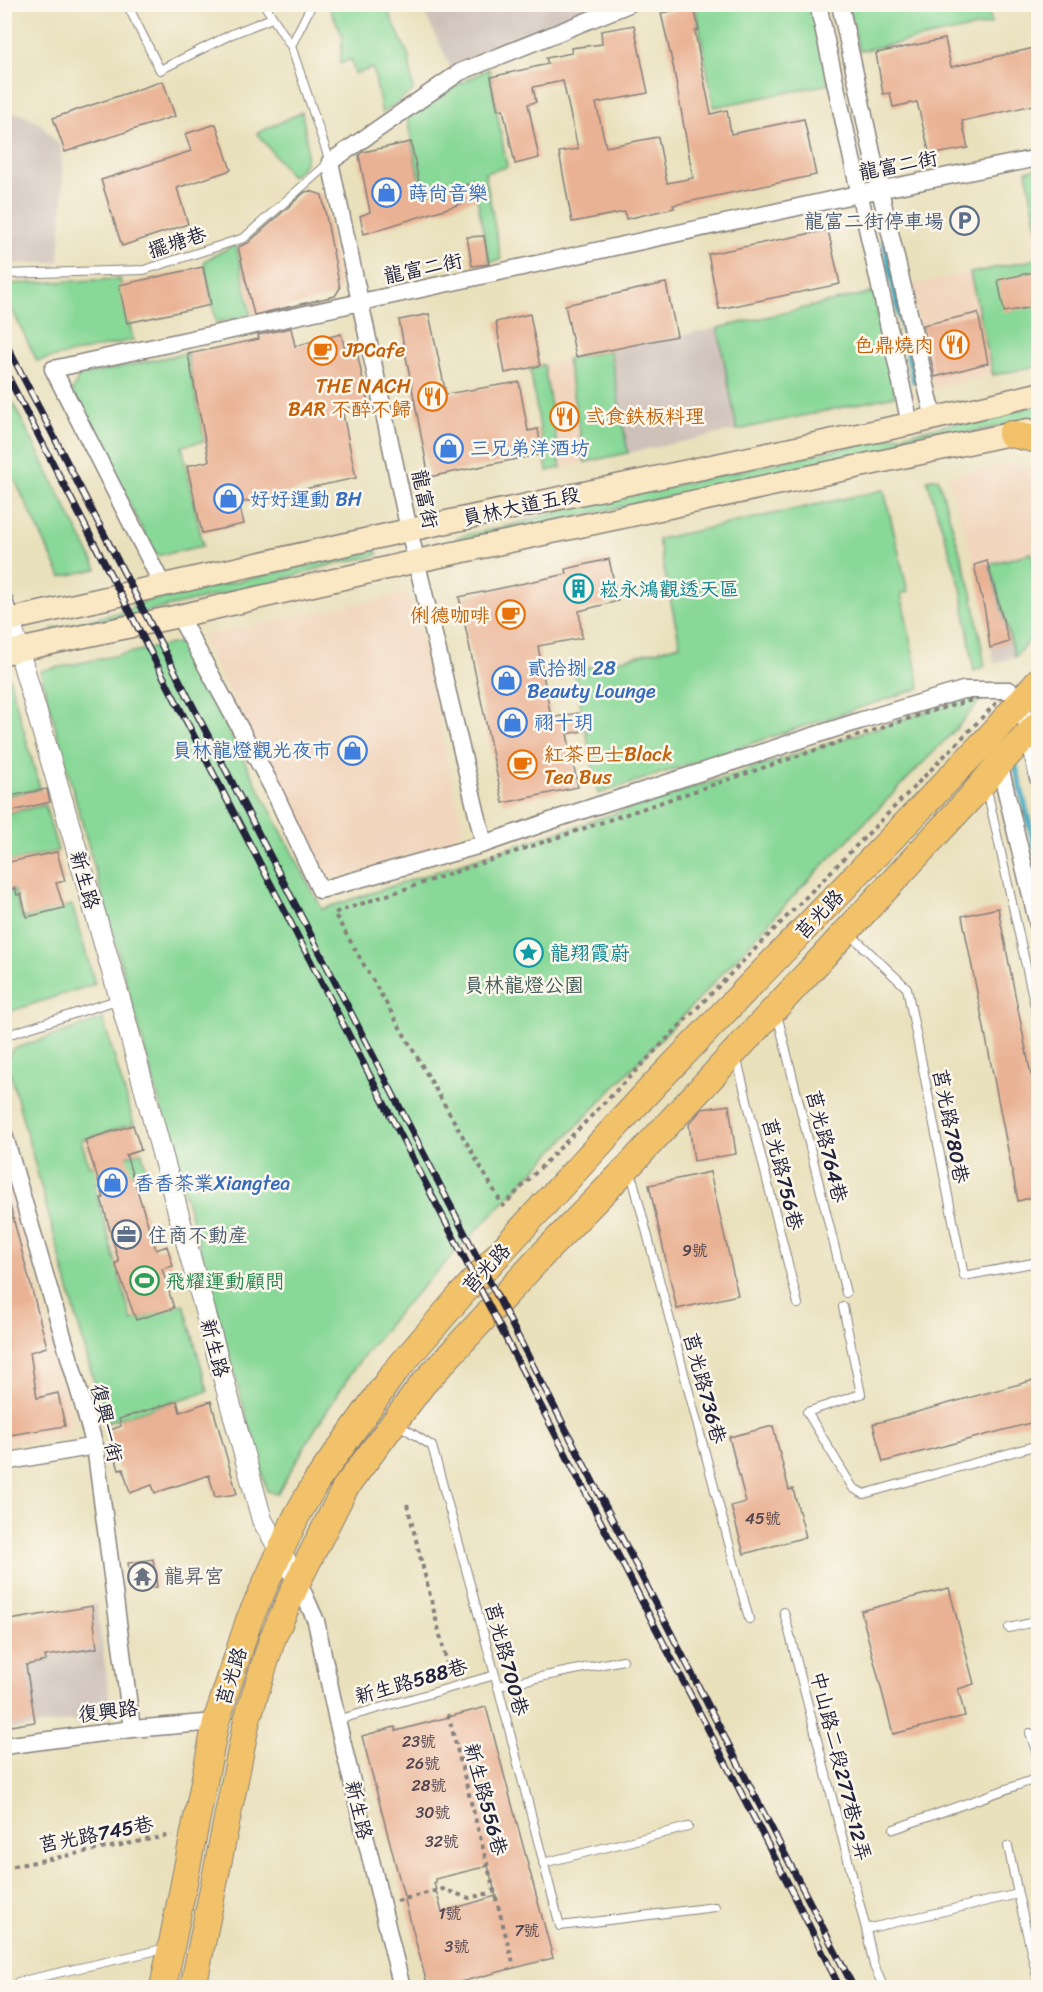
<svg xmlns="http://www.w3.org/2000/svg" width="1043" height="1992" viewBox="0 0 1043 1992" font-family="Sriracha,'LXGW WenKai TC',sans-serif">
<rect width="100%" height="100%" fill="#fbf7ec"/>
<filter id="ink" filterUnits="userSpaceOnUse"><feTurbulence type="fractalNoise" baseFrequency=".0167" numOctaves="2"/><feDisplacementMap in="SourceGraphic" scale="12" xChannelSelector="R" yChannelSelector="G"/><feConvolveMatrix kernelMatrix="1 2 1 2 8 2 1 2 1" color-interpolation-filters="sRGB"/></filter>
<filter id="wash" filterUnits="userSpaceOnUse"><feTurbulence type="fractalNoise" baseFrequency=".008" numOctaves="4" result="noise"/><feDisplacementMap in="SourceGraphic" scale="24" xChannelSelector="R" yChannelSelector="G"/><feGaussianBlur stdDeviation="1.35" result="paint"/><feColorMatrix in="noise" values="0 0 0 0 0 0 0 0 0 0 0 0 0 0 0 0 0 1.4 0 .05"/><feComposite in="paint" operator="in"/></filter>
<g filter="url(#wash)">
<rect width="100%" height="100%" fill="#e9e0bc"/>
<path fill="#f1d5bd" d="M970,273L993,375L933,388L910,285Z
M567,359L585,462L561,468L544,365Z
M1017,465L1038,468V552L976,567L948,476L996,466Z
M408,593L414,608L462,828L455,840L336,879L323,874L280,787L206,648L203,636Z
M4,1161L74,1420L65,1436L5,1446Z"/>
<path fill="#cec1ba" d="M421,5H594L480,52L451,68Z
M4,111L22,114L41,124L61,147L63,198L59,262L5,264Z
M718,328L737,430L628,453L610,350Z
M990,564L1015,657L994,664L981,585L976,567Z
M96,1604L111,1706L102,1717L5,1730V1621Z"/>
<path fill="#88d897" stroke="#557d69" stroke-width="1.5" d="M328,5H385L409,56L413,91L382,113L373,68L355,74L351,59L340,64L343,36Z
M695,5H814L830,84L714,107Z
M848,5H988L991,24L859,51Z
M489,69L507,167L485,173L501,260L489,262L473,177L422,195L407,118L459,84Z
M302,112C304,127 310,148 305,162C303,169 297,173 291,176L257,133Z
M1038,168V232L1026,171Z
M236,244L251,315L216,322L204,261Z
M1038,259V366L993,375L970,273Z
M120,279L133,340L37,361L5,295V284Z
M874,292L895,396L737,430L718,328Z
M610,350L628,453L585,462L567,359Z
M187,353L205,441L182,446L203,546L156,556L72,392L79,376Z
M544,365L561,468L547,471L530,368Z
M5,387L97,569L61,577L5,459Z
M1038,405V418L458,542L457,537L512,525L572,508Z
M938,478L972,593L985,666L974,671L961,588L927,480Z
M884,490L908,592L901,593L920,688L598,794L574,671L680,645L658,539Z
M375,551L378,553L376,556L334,564L267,584L53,633L52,629L126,611L138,603Z
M1032,553L1038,574V631L1015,657L990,564Z
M182,642L322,909L983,693L978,703L954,731L799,890L695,1003L400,1310L355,1367L314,1431L277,1494L267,1491L40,671Z
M9,677L40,789L5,796L4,678Z
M45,805L58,851L6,863L4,856V814Z
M14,890L22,918L72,905L95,984L5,1013L4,892Z
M103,1019L134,1124L81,1140L89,1166L142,1152L146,1170L94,1185L132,1321L184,1304L208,1391L105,1423L7,1061L13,1049Z"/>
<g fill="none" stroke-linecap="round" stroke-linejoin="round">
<path stroke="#3fa8bf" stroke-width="6" d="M884,241L914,381
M1014,759L1038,861"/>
</g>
<g id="blocks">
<path fill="#eab294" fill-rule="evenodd" d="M694,7L699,30L695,31L701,65L711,114L727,110L731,134L804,119L816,175L673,205L674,208L626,219L625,212L572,222L559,152L578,149L563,81L533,87L536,102L528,104L539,158L515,164L503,109L498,110L491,77L548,64L546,58L572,53L571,48L602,44L601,31L634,25L648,93L596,103L606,147L658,137L667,183L693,178L674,70L661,13Z
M945,39L951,67L1038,47V104L962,121L968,148L930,155L917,102L893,107L890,93L883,94L876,53Z
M163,81L175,116L65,152L53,118Z
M216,124L231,170L177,188L188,224L122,246L101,180L191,151L185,134Z
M411,142L422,197L455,186V188L474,183L477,199L364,234L360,216L370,212L359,155L363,152Z
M310,191L322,195L340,288L335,296L254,315L238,247L248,243L305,192Z
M828,230L840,284L719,309L708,254Z
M484,236L489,264L472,266L467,237Z
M203,267L211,305L127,323L119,285Z
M1038,271V306L1004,312L998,280Z
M666,283L677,336L576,357L565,305Z
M978,313L988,363L935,377L923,325Z
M429,314L446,394L519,382L528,431L538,429L542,454L429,477L399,320Z
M530,314L540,366L505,373L496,322Z
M291,328L295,346L341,334L346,353L357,352L368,404L342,409L356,478L239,503L244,524L202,533L187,466L209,461L188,354L259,339L258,335Z
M609,559L618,601L579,611L582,638L538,646L551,718L578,713L583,731L567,734L578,787L503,803L459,597L567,574L566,569Z
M987,561L1009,642L990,648L985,611L974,565Z
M47,789L50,802L4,813V797Z
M57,852L65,881L56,883L64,908L27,917L21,894L17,895L15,888L4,891V863Z
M998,908L1031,1075H1034L1038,1094V1196L1018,1201L962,916Z
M729,1105L736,1154L694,1161L689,1124L702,1109Z
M133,1125L141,1150L126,1155L156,1250L167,1246L173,1266L162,1269L174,1308L136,1320L115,1263L119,1262L101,1198H104L85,1140Z
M710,1172L738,1295L677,1309L649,1185Z
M10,1206L47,1347L30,1352L37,1398L58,1393L65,1426L4,1436V1207Z
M1038,1379V1421L883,1462L873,1424Z
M177,1401L180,1412L211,1401L237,1494L215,1497L209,1475L155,1493L152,1485L130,1493L123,1469L119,1470L108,1431L121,1426L119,1419Z
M773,1426L789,1490L793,1489L806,1537L744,1554L731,1506L746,1502L729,1437Z
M153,1559L157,1587L132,1589L128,1563Z
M949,1588L974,1684L958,1689L965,1716L893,1734L861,1611Z
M92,1606L97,1648L45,1656L46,1661L26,1665L35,1722L4,1727V1621Z
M486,1707L553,1958L460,1982L461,1985L453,1988H428L362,1736L395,1727L396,1731ZM488,1866L496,1896L442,1912L434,1883L436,1882L435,1879Z"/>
</g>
</g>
<g filter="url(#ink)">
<use href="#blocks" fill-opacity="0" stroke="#86817c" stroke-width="1.5"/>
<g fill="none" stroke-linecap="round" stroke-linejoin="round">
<defs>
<path id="service" d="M127,4L160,70L232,34L272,18
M264,4L291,46
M4,274L144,270L244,238L330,162L291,46L312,4
M986,785L1038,1020
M848,932L907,988L964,1276L1038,1262
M777,1014L846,1293
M4,1036L120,999
M736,1056L798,1304
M630,1169L749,1619
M843,1307L861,1394L807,1412L853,1488L864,1494L1038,1445
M396,1423L432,1446L495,1675L560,1926L715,1907
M784,1612L866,1929L874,1966L884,1988
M1009,1628L1038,1621
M497,1686L623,1660
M337,1720L495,1675
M1030,1733L1038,1757
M894,1829L1038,1778
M1008,1846L1018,1894
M543,1863L688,1827
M866,1929L1018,1894L1038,1981
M18,1982L167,1948"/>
<path id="minor" d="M818,4L910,424
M840,4L880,190L934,419
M163,586L53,369L858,194L1038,158
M4,600L10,620
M179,616L272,787L320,890L484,844L562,817L859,721L963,690H1009L1021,699L1038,778
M998,758L1038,925
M484,844L409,530L330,162L460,72L629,4
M4,1134L95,1446L132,1729
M4,1462L95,1446
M298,1581L316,1621L337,1720L402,1988
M4,1746L132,1729L216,1722"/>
<path id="tertiary" d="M10,620L120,999L262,1520L298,1581"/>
<path id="secondary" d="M4,621L409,530L910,424L1038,394
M4,653L179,616L417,561L1028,430"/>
<path id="primary" d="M1011,434L1038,440
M163,1988L216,1722L249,1620L296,1517L316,1482L393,1374L460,1296L655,1084L992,734L1038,681
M193,1988L247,1720L273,1637L298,1581L345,1488L422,1385L547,1250L629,1166L972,796L999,764L1038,724"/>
</defs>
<use href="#service" stroke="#86817c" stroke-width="10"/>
<use href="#minor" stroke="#86817c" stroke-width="19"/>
<use href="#tertiary" stroke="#86817c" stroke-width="22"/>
<use href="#secondary" stroke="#86817c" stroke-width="25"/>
<use href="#primary" stroke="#86817c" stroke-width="28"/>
<path stroke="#86817c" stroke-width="4" stroke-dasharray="4.5 4.5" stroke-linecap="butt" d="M1009,690L503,1206L334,913L925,713Z
M407,1504L450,1675
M448,1714L514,1967
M4,1868L172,1835
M397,1901L442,1889L469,1898L494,1892"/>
<use href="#service" stroke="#fff" stroke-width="8"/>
<use href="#minor" stroke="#fff" stroke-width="16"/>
<use href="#tertiary" stroke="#fff" stroke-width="20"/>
<use href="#secondary" stroke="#fae7c3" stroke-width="22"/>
<use href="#primary" stroke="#f2c26a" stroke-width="26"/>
<defs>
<path id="rail" d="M4,340L854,1988
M4,369L794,1895L840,1988"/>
</defs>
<use href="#rail" stroke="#22223b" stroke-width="7"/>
<use href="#rail" stroke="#fbf7ec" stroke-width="4.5" stroke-dasharray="14" stroke-linecap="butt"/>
</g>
</g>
<defs>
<symbol id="shop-ring" viewBox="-11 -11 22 22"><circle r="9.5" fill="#fbf7ec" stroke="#3f7fe0" stroke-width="1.5"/><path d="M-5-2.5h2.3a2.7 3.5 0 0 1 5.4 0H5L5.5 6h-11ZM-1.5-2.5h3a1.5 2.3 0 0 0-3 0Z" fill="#3f7fe0"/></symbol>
<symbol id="parking-ring" viewBox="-11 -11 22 22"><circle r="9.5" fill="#fbf7ec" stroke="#5c6f8a" stroke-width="1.5"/><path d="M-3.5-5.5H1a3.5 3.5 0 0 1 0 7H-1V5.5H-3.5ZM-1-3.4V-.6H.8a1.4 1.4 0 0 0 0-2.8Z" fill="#5c6f8a"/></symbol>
<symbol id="restaurant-ring" viewBox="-11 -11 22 22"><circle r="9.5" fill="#fbf7ec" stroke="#e8710a" stroke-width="1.5"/><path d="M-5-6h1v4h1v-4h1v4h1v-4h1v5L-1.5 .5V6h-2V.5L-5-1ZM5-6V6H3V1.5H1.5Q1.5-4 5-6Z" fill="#e8710a"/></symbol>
<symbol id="cafe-ring" viewBox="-11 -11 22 22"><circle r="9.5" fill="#fbf7ec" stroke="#e8710a" stroke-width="1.5"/><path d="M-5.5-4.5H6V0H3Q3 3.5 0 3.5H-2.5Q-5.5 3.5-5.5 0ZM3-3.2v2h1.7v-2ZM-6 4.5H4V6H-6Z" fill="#e8710a"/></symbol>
<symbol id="building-ring" viewBox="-11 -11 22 22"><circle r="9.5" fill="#fbf7ec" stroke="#0f9aa8" stroke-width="1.5"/><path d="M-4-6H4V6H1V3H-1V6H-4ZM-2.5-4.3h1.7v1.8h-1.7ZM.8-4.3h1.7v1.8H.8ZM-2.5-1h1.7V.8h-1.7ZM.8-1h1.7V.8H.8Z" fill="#0f9aa8"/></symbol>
<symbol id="sight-ring" viewBox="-11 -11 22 22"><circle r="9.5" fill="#fbf7ec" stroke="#0f9aa8" stroke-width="1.5"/><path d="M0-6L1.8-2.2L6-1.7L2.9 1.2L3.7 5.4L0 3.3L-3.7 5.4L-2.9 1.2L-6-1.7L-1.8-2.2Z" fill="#0f9aa8"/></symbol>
<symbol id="office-ring" viewBox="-11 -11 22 22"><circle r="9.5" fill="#fbf7ec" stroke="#5c6f8a" stroke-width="1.5"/><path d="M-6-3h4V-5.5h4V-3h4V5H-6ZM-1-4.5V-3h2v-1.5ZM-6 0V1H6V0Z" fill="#5c6f8a"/></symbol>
<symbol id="stadium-ring" viewBox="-11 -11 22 22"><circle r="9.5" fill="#fbf7ec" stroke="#2e9e5b" stroke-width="1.5"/><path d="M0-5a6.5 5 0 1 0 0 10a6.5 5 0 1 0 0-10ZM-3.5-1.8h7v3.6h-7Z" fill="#2e9e5b"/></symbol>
<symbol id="temple-ring" viewBox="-11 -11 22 22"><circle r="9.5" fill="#fbf7ec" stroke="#6b7280" stroke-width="1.5"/><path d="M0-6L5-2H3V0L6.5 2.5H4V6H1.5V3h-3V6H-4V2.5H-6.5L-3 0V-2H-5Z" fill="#6b7280"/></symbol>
</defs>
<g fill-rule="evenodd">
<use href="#shop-ring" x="370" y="176" width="33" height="33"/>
<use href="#parking-ring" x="948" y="204" width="33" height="33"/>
<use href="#restaurant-ring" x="938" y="328" width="33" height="33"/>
<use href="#cafe-ring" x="306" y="334" width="33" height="33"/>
<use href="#restaurant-ring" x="416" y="380" width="33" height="33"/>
<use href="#restaurant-ring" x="548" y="400" width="33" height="33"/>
<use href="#shop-ring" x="432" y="432" width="33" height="33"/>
<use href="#shop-ring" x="212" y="482" width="33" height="33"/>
<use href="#building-ring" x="562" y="572" width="33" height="33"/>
<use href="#cafe-ring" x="494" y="598" width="33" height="33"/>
<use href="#shop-ring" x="490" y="664" width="33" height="33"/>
<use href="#shop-ring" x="496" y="706" width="33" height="33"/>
<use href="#shop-ring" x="336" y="734" width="33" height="33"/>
<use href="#cafe-ring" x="506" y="748" width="33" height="33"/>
<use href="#sight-ring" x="512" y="936" width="33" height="33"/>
<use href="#shop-ring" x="96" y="1166" width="33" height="33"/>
<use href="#office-ring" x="110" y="1218" width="33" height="33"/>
<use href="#stadium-ring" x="128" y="1264" width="33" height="33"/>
<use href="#temple-ring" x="126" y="1560" width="33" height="33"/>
</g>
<g text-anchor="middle" stroke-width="5" stroke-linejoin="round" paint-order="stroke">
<g font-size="16" fill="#544651">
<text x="695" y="1256">9號</text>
<text x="763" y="1524">45號</text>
<text x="419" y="1747">23號</text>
<text x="423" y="1769">26號</text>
<text x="429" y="1791">28號</text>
<text x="433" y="1818">30號</text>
<text x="442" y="1847">32號</text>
<text x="450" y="1919">1號</text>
<text x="527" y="1936">7號</text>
<text x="457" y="1952">3號</text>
</g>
<g font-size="20" fill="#22223b" stroke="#fbf7ec">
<text transform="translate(898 165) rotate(-11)" y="7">龍富二街</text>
<text transform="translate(177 242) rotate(-18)" y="7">擺塘巷</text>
<text transform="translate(423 268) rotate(-12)" y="7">龍富二街</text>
<text transform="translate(425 499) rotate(78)" y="7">龍富街</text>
<text transform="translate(521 506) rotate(-12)" y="7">員林大道五段</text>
<text transform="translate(85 880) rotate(74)" y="7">新生路</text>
<text transform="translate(819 914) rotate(-46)" y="7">莒光路</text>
<text transform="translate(951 1126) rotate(79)" y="7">莒光路780巷</text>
<text transform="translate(827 1146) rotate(76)" y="7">莒光路764巷</text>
<text transform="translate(783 1174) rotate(76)" y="7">莒光路756巷</text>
<text transform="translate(486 1268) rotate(-47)" y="7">莒光路</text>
<text transform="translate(215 1348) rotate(75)" y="7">新生路</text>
<text transform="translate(705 1388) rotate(75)" y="7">莒光路736巷</text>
<text transform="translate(107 1423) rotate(77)" y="7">復興一街</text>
<text transform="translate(507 1659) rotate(75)" y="7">莒光路700巷</text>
<text transform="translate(231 1676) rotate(-72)" y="7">莒光路</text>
<text transform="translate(411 1681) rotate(-16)" y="7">新生路588巷</text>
<text transform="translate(108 1711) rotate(-7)" y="7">復興路</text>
<text transform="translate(841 1766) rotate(76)" y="7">中山路二段277巷12弄</text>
<text transform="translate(486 1799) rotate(75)" y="7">新生路556巷</text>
<text transform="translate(359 1810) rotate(77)" y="7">新生路</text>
<text transform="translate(96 1834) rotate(-11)" y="7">莒光路745巷</text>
</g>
<g font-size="20" fill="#366cbe" stroke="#fbf7ec" text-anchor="start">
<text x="408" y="200">蒔尚音樂</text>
<text x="470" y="455">三兄弟洋酒坊</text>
<text x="250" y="506">好好運動 BH</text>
<text x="527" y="675">貳拾捌 28<tspan x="527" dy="23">Beauty Lounge</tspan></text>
<text x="534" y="729">祤十玥</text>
<text x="332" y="757" text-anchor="end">員林龍燈觀光夜市</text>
<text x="134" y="1190">香香茶業Xiangtea</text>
</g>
<g font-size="20" fill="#4e5e75" stroke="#fbf7ec" text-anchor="end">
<text x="944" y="228">龍富二街停車場</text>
<text x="148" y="1242" text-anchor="start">住商不動產</text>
</g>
<g font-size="20" fill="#c56008" stroke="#fbf7ec" text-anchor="end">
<text x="934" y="352">色鼎燒肉</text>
<text x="343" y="357" text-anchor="start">JPCafe</text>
<text x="411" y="393">THE NACH<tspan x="411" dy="23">BAR 不醉不歸</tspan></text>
<text x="585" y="423" text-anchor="start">弎食鉄板料理</text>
<text x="490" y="622">俐德咖啡</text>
<text x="544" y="761" text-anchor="start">紅茶巴士Black<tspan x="544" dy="23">Tea Bus</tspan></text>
</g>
<g font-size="20" fill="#0d838f" stroke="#fbf7ec" text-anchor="start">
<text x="599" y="596">崧永鴻觀透天區</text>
<text x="550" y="960">龍翔霞蔚</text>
</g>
<g font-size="20" fill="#415957" stroke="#fbf7ec">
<text x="524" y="992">員林龍燈公園</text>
</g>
<g font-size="20" fill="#27864d" stroke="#fbf7ec" text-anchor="start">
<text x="165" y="1288">飛耀運動顧問</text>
</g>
<g font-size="20" fill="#5b616d" stroke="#fbf7ec" text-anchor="start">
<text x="164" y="1583">龍昇宮</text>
</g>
</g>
<rect width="1043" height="1992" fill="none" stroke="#fbf7ec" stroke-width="24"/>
</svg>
